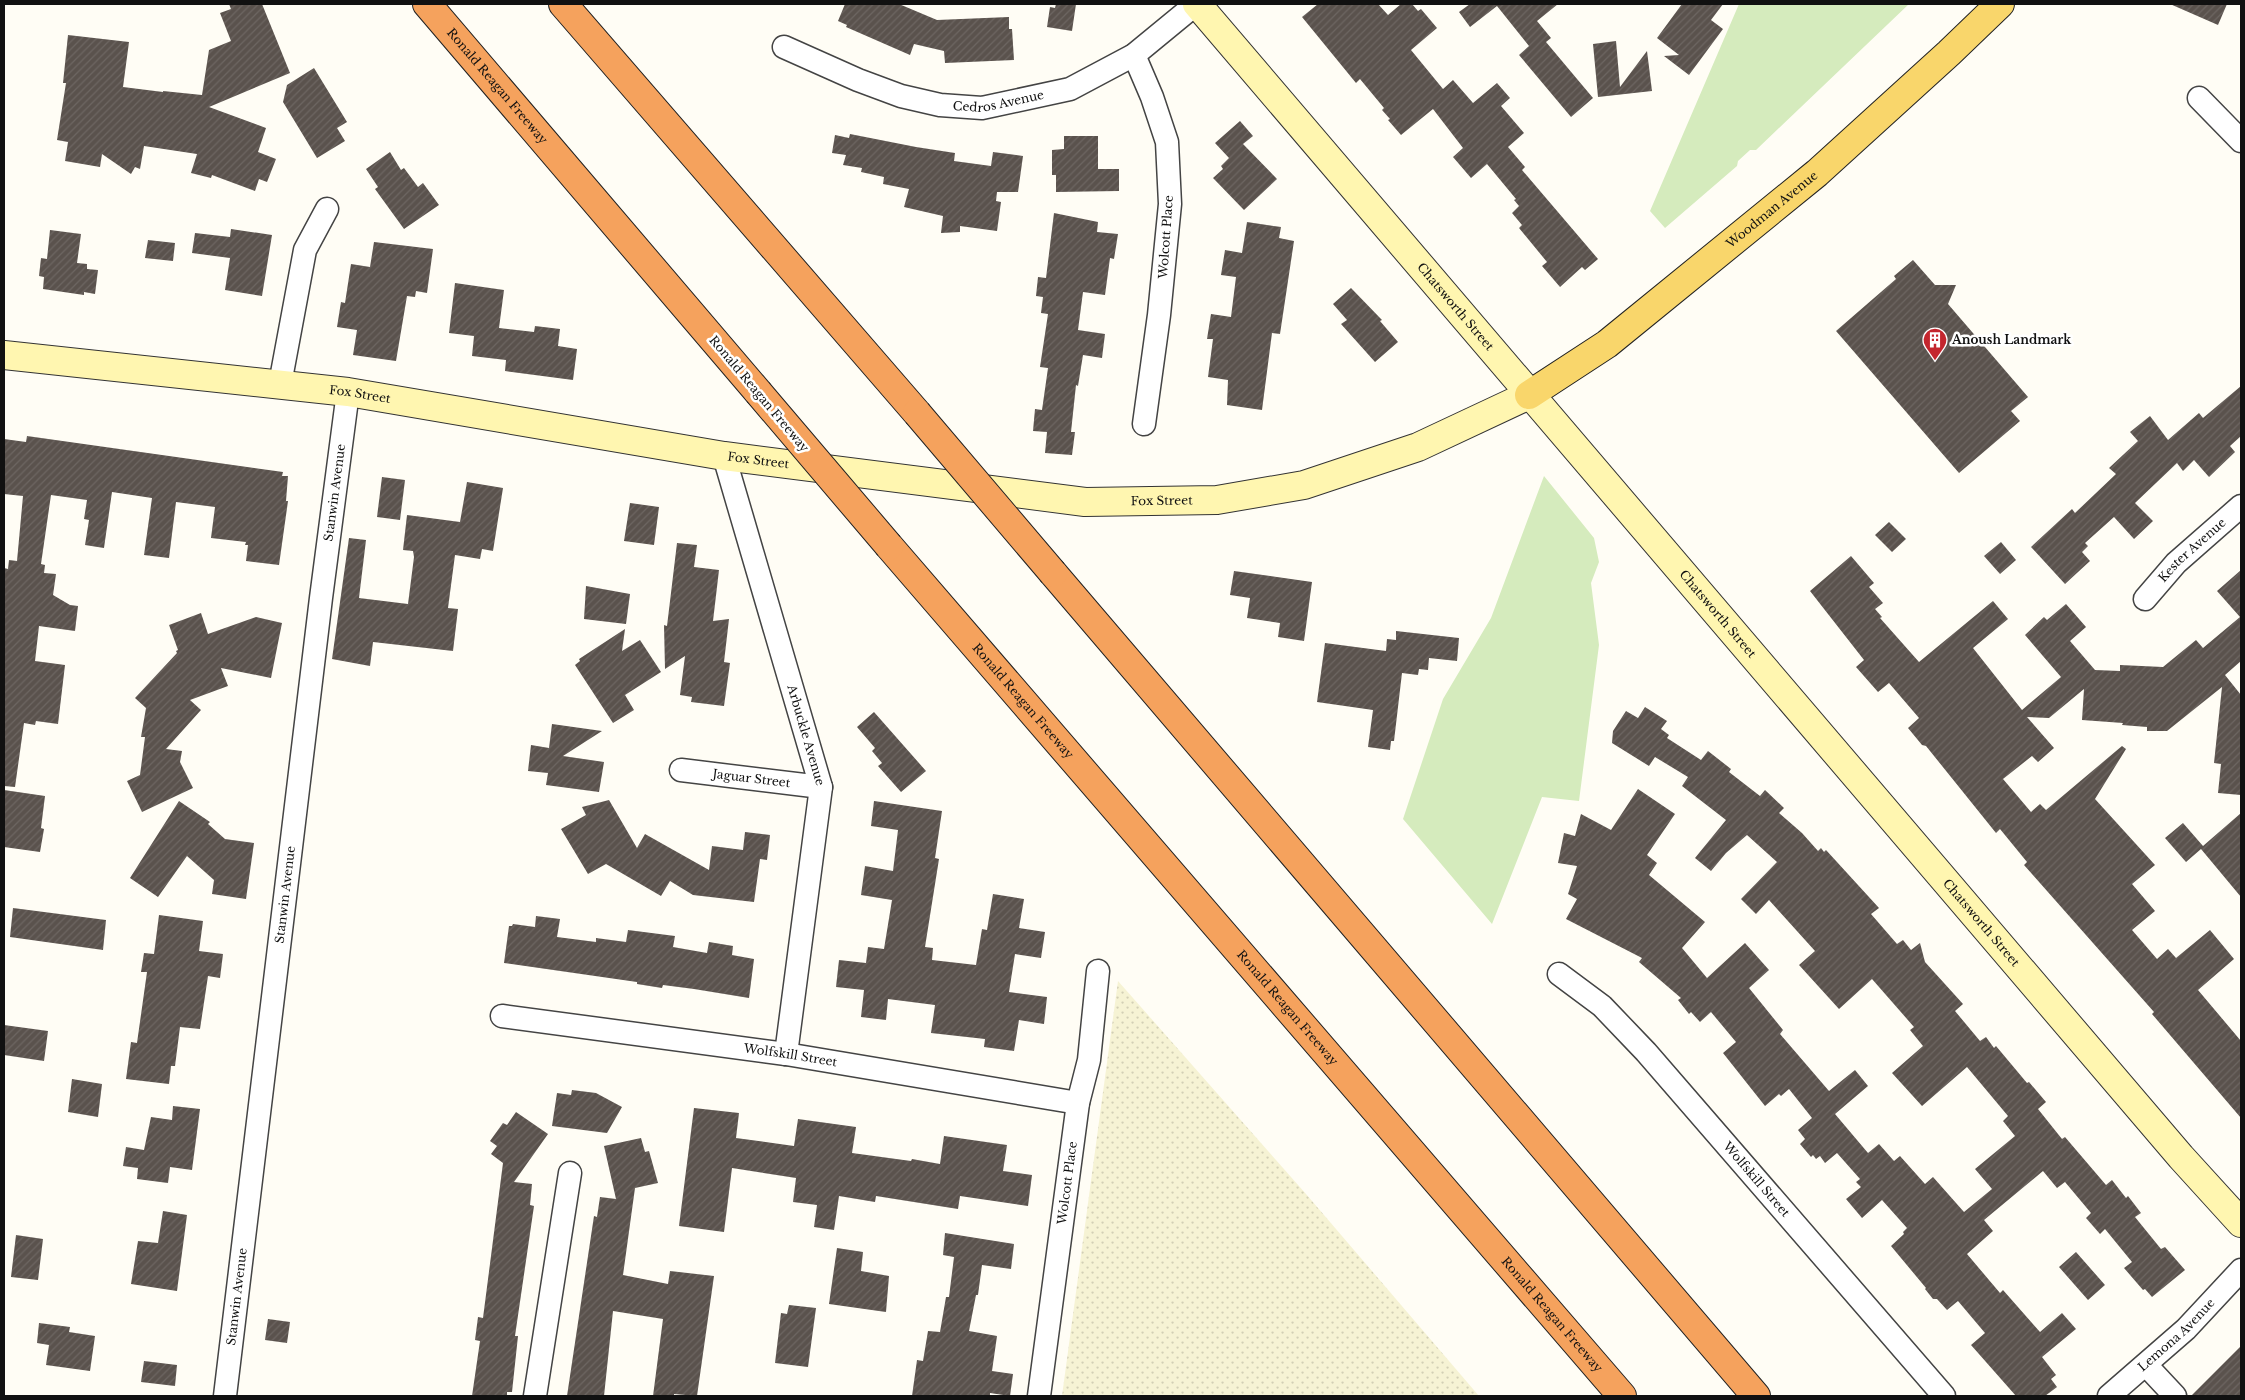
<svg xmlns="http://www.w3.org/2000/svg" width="2245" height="1400" viewBox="0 0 2245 1400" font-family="'Libre Baskerville',serif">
<defs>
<pattern id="farmland-dots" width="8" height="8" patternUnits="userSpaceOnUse" patternTransform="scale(1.25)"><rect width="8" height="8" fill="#f6f3d4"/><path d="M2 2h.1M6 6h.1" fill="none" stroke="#d2cfb5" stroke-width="1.8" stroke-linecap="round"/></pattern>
<pattern id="building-hatch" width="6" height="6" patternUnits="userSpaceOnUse" patternTransform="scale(1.25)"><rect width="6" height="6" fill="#5a524d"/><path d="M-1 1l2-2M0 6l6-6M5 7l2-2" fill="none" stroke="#6d6662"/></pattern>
</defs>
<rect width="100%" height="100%" fill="#fffdf5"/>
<path fill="url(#farmland-dots)" d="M1118,981L1306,1194L1479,1396H1062Z"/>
<path fill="#d5ebbd" d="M1739,4H1909L1756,150H1750L1738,161L1737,166L1665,228L1650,211Z
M1544,476L1594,538L1599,562L1591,583L1599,645L1579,801L1542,797L1492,924L1403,819L1443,699L1491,618Z"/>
<path fill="url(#building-hatch)" d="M229,4H262L290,73L209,107L266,128L258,152L276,159L267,182L259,179L255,191L212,175L211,178L191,173L197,154L144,146L140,169L135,167L131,174L102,154L100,167L65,161L68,142L57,140L66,83H63L68,35L129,42L123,87L163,92V91L202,95L209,50L231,41L220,13L231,9Z
M845,4H899L937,20L1009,17V29H1012L1014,60L945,63L944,51L914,44L910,55L846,27L847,25L838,21Z
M1056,4H1076L1072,31L1047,27L1050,7L1055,8Z
M1318,4H1378L1388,15L1401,4H1412L1418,11L1421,9L1437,28L1411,50L1443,89L1453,80L1473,103L1497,83L1510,98L1501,106L1524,133L1508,147L1525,167L1522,170L1598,259L1585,270L1582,267L1560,287L1542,266L1547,262L1519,228L1522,225L1512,213L1519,206L1514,200L1516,199L1487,164L1471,178L1453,157L1463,148L1433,109L1401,135L1388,120L1390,119L1382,110L1384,108L1360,79L1356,83L1302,17Z
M1470,4H1558L1537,21L1551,38L1546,42L1593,98L1571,117L1519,55L1529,46L1497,6L1470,27L1459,12Z
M1682,4H1723L1711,20L1723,29L1689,75L1664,56L1679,55L1657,38Z
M2170,4H2227L2218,25Z
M1616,41L1620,87L1647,51L1652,91L1598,97L1593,44Z
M314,68L347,122L337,128L345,141L317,158L283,102L287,85Z
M1240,121L1253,136L1243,144L1277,179L1244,210L1213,178L1223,169L1221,166L1229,158L1215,143Z
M850,134L916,147L955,153L954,161L991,166L993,152L1023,156L1018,192H997L996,201L1001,202L997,231L960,226V232L941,233L943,216L904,207L909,189L883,184L884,177L861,172L862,168L843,165L846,155L832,153L835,135L849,138Z
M1064,136H1098V169H1119V191L1056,192V175H1052V150L1064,149Z
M390,152L401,170L404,168L418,187L423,183L439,205L404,229L375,189L378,187L366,169Z
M1054,213L1098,222L1097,232L1118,234L1114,259L1110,258L1105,295L1083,292L1078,330L1105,334L1102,358L1083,355L1078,386L1076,385L1071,432H1075L1072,455L1045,453L1047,432L1033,431L1035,409L1042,410L1048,368L1040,367L1048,314L1041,313L1043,297L1036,296L1038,277L1046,278Z
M1247,222L1281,227L1279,238L1294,241L1280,334L1272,333L1262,410L1227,405L1228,380L1208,377L1213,339H1207L1211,314L1231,317L1236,277L1221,275L1225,250L1242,253Z
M231,229L272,235L262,296L225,290L230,258L192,253L195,233L230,237Z
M50,230L81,234L77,263L87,264V269L98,270L95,294L84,292V295L43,289L44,277L39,276L41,258L47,259Z
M148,240L175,243L173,261L145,258Z
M374,242L433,249L427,293L416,291L415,297L407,296L396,361L353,355L357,330L337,327L341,302L345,303L351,264L370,267Z
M1913,260L1935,285H1956L1948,304L2028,397L2011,411L2020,421L1959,473L1836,331L1896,279L1894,276Z
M455,283L504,290L499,328L534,332L535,326L560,329L558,346L577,349L573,380L505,371L506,360L472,356L474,336L449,333Z
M1351,288L1382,320L1380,321L1398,342L1375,362L1341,324L1347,320L1333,304Z
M2241,386V436L2230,446L2235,452L2209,477L2194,460L2183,471L2177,463L2135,503L2153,521L2134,539L2114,517L2085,543L2088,546L2082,552L2090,561L2065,584L2031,547L2072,509L2075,513L2116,474L2109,468L2138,441L2130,432L2150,416L2168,440L2199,413L2203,418Z
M27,436L283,472L282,476H288L286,501H288L279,565L246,561L248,545H245L246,542L211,538L215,507L176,502L169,558L144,555L152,498L112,492L104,548L85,545L89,520L84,519L87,500L51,495L41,564L45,565L44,573L56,574L53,595L70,605L78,606L75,631L39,626L35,661L65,665L58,724L36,721L35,725L24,723L15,787L4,786V568L8,569L9,560L17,561L23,496L4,494V439L26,442Z
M382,477L405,480L400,520L377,517Z
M467,482L503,488L493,551L482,549L480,559L455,555L448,608L458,609L453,651L373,642L370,666L332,659L349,538L366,540L359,598L408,604L414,557L413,551L403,550L407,515L460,522Z
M630,503L659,507L654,545L624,541Z
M1889,522L1906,539L1892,552L1875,535Z
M2001,542L2016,560L2000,574L1984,556Z
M677,543L697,545L694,567L719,570L713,621L729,619L724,662L730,663L724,706L691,702L692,697L680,695L685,656L665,669L664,625L667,626Z
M1851,556L1874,583L1869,587L1883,603L1875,609L1882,617L1880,618L1919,662L1993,601L2008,619L1973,648L2022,710L2061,677L2025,635L2044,617L2047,620L2066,604L2086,627L2070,641L2095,670L2120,671V665L2163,667L2196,640L2203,648L2240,617L2217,591L2241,570V661L2225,675L2241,695V795L2218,793L2221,764L2214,763L2222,687L2167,731H2147V727L2122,725L2123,723L2082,720L2084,689L2049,718L2027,717L2054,748L2038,762L2032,756L2003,779L2031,812L2040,804L2046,810L2122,746L2126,749L2095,799L2155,865L2132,884L2155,911L2132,930L2157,959L2168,949L2176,958L2210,930L2234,959L2198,990L2241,1041V1118L2152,1014L2154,1012L2024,865L2027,862L2000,829L1996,833L1926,746L1922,745L1908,728L1919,718L1889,683L1878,692L1856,667L1864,660L1810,591Z
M1234,571L1312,582L1304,641L1278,637L1280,623L1247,618L1250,598L1230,595Z
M586,586L630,594L626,624L584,619Z
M201,613L208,634L256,617L282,623L271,678L221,668L228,686L190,700L201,710L166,749L182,751L180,762L193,788L142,812L127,781L140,775L145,737H141L146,708L135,698L177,653L176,651L178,650L169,625Z
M625,629L622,651L640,640L661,672L625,695L634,710L613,723L575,665L580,661L579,659Z
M1396,631L1459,638L1457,661L1429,658L1428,670L1419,669L1418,675L1402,673L1394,741H1391L1390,750L1368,747L1373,710L1317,702L1325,643L1386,651L1387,639L1396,640Z
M1645,707L1667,721L1661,729L1669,735L1667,738L1701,760L1708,751L1731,769L1729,772L1760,796L1765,790L1784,808L1779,813L1802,833L1818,851L1821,848L1824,852L1826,850L1879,908L1871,914L1897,944L1903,940L1911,950L1920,943L1925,962L1963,1004L1955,1011L1980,1041L1986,1037L1994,1048L1996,1046L2027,1083L2029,1082L2046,1102L2038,1109L2062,1139L2065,1137L2106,1185L2112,1180L2126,1198L2128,1196L2141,1213L2135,1217L2161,1249L2165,1247L2185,1270L2152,1297L2145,1289L2143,1290L2124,1268L2132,1262L2105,1229L2100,1234L2086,1218L2091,1213L2065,1182L2057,1188L2043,1171L1984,1220L1993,1231L1967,1254L2000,1293L2003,1290L2040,1332L2062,1313L2076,1329L2042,1357L2056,1375L2051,1379L2057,1387L2045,1396H2016L1971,1345L1985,1333L1958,1301L1947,1310L1937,1299H1933L1925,1289L1926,1288L1891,1246L1904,1234L1903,1232L1907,1228L1882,1200L1862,1218L1846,1199L1861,1187L1856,1182L1860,1179L1837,1153L1825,1163L1820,1156L1816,1159L1813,1155L1811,1157L1800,1144L1805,1139L1798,1130L1812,1118L1789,1089L1781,1096L1779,1094L1765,1106L1723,1053L1736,1042L1711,1012L1700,1022L1691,1012L1689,1014L1678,1000L1681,998L1639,962L1642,958L1566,919L1577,899L1568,894L1577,866L1558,863L1564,833L1575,836L1581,814L1611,830L1638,789L1675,814L1647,855L1657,863L1649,875L1705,922L1682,948L1707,978L1745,943L1769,970L1749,988L1783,1030L1780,1034L1829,1091L1855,1070L1868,1086L1835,1114L1868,1153L1879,1144L1894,1161L1900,1156L1925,1184L1933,1177L1964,1212L1992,1189L1975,1169L2015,1136L2003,1121L2008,1116L1967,1067L1922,1106L1892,1073L1923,1046L1910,1030L1914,1027L1872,979L1839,1009L1799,965L1815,951L1769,900L1756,914L1741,899L1777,862L1747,835L1726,853L1711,871L1695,858L1726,820L1682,786L1688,777L1655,757L1649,766L1612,743L1613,731L1626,711L1638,718Z
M874,712L926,771L901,792L878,766L882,763L872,751L875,748L857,727Z
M552,724L602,731L563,756L604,762L599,792L546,785L548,773L528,771L531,745L549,748Z
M4,790L45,796L41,828L44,829L40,852L4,847Z
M609,800L637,848L645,834L709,870L712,846L743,850L745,832L770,835L767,860L760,859L754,902L693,895L670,881L661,896L606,864L588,874L561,829L586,815L582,807Z
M179,801L210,822L208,824L225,839L254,843L246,899L212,894L214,880L187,856L158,897L130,878Z
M874,801L942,811L935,858L939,859L925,947L933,948L932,960L976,965L982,929L987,930L993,894L1024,899L1019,928L1045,932L1041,958L1015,954L1009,992L1047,997L1044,1024L1019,1020L1014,1051L984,1047L985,1039L931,1033L935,1005L888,999L886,1020L861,1017L864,990L836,987L839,960L866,963L868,947L884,949L892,900L861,895L865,866L893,871L898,830L871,826Z
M2241,813V897L2201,849L2186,862L2165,838L2183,823L2203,846Z
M13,908L106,920L103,950L10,937Z
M159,915L203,921L199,951L223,954L220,978L208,976L200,1029L180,1027L175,1066H171L169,1084L126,1079L131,1042L137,1043L147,972H141L144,953L154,954Z
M536,916L560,919L557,937L596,942V938L626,942L628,930L675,936L673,947L707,953L709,942L733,946L732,955L754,959L749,998L694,989L663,985L662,988L637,984V982L504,963L509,926H512L513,924L535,927Z
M4,1025L48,1031L44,1061L4,1055Z
M72,1079L102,1084L98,1117L68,1112Z
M572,1090L596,1093L622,1107L607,1133L552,1126L557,1093L571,1095Z
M173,1106L200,1109L192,1170L170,1167L168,1183L137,1179L138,1168L123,1166L126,1147L144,1150L151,1117L172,1120Z
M694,1108L739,1113L736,1138L794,1146L798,1119L856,1127L852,1153L911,1161L912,1159L940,1164L944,1136L1007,1145L1003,1171L1032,1175L1028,1206L960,1196L958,1209L876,1196L875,1202L839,1196L834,1230L814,1227L817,1205L793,1202L796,1178L732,1168L724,1232L679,1226Z
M516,1112L548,1134L514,1182L532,1184L530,1205L534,1206L515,1336H518L512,1392H507V1396H472L480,1341L475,1340L478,1317L483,1318L503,1163L491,1154L497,1146L490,1141L503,1123L507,1125Z
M641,1138L645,1152L649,1151L658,1183L635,1188L623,1275L668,1284L670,1271L714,1276L697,1396L674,1394V1396H653L663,1319L613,1311L604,1396H567L594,1216L597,1217L600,1197L616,1199L604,1146Z
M163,1211L187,1215L177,1291L131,1284L138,1241L158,1243Z
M945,1233L1014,1244L1011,1269L982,1265L978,1295H976L969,1331L997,1336L992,1371L1013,1374L1010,1396L990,1393V1396H912L917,1360L923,1361L928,1331L940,1332L946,1297H949L954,1257L943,1255Z
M16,1235L43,1239L38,1280L11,1277Z
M837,1248L863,1252L861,1271L889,1276L886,1312L829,1304Z
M2076,1252L2105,1285L2088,1300L2059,1267Z
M789,1305L816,1308L808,1367L775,1363L781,1313L787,1314Z
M268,1319L290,1322L287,1343L265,1340Z
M39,1323L70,1327L69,1332L95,1336L90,1371L46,1365L49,1345L37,1343Z
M2241,1346V1396H2191Z
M144,1361L177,1365L175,1386L141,1382Z"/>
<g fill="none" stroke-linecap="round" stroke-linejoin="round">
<defs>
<g id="minor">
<path id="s1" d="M784,47L858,80L901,96L940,105L982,108L1070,89L1134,55L1196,4"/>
<path d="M1134,55L1152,97L1167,142L1170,204L1159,315L1144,424"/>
<path d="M2199,98L2241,141"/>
<path d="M280,384L305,250L327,209"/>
<path id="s2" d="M724,456L821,787L786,1054"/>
<path id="s3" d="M2145,599L2176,563L2241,506"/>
<path id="s4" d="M681,770L821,787"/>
<path id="s5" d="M1559,974L1602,1006L1646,1052L1944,1396"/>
<path id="s6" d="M502,1016L786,1054L1078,1103"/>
<path d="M2146,1365L2175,1396"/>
<path id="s7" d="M225,1396L321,598L348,392"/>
<path d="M535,1396L570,1173"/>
<path id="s8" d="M1039,1396L1078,1103L1089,1060L1098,971"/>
<path id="s9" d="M2109,1396L2186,1329L2241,1270"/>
</g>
<g id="secondary">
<path id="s10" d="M1197,4L2181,1157L2241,1223"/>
<path id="s11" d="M4,355L348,392L724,456L1085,502L1217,500L1304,485L1418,447L1529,395"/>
</g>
<g id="primary">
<path id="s12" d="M1529,395L1607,344L1817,173L1949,53L2000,4"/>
</g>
<g id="motorway">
<path id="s13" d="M427,4L758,392"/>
<path d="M563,4L917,413"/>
<path id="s14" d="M889,546L1622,1396"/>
<path d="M1053,573L1756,1396"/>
</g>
</defs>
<use href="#minor" stroke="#444" stroke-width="25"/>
<use href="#secondary" stroke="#333" stroke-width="30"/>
<use href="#primary" stroke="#222" stroke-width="30"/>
<use href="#motorway" stroke="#222" stroke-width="30"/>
<use href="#minor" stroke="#fff" stroke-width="22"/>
<use href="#secondary" stroke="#fff6b0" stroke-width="28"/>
<use href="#primary" stroke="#f9d66b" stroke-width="28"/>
<use href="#motorway" stroke="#f5a25d" stroke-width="28"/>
<defs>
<path id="motorway-bridge" d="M758,392L889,546
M917,413L1053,573"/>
</defs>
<use href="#motorway-bridge" stroke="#222" stroke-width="30" stroke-linecap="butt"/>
<use href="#motorway-bridge" stroke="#f5a25d" stroke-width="28"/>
</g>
<defs>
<symbol id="building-pin" viewBox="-11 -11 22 30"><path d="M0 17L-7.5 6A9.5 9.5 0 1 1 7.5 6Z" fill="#c4262e" stroke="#fff"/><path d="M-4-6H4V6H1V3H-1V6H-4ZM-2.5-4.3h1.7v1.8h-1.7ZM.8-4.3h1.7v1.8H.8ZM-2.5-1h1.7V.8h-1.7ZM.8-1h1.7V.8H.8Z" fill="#fff"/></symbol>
</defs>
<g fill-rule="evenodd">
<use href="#building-pin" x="1921" y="326" width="28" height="38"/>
</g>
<g text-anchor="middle" stroke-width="5" stroke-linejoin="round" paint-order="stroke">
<g font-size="12" fill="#111" stroke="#fff">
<text dy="4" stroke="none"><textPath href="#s13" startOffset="108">Ronald Reagan Freeway</textPath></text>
<text dy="4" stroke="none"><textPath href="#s1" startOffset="226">Cedros Avenue</textPath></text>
<text dy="4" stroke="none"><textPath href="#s12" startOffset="306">Woodman Avenue</textPath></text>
<text transform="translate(1166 237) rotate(-86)" y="4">Wolcott Place</text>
<text dy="4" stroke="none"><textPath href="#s10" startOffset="398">Chatsworth Street</textPath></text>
<text transform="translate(759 394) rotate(50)" y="4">Ronald Reagan Freeway</text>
<text dy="4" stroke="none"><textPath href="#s11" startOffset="358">Fox Street</textPath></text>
<text dy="4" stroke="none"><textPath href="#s11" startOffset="762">Fox Street</textPath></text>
<text dy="4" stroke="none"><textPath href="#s7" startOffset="910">Stanwin Avenue</textPath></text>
<text dy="4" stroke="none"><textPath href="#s11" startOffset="1168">Fox Street</textPath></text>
<text dy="4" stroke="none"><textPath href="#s3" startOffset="68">Kester Avenue</textPath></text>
<text dy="4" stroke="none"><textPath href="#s10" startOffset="802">Chatsworth Street</textPath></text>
<text dy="4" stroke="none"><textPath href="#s14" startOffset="205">Ronald Reagan Freeway</textPath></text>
<text dy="4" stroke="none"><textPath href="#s2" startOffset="291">Arbuckle Avenue</textPath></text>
<text dy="4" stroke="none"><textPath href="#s4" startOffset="71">Jaguar Street</textPath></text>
<text dy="4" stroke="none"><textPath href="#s7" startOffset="505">Stanwin Avenue</textPath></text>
<text dy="4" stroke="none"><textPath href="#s10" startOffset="1208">Chatsworth Street</textPath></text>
<text dy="4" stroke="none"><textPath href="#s14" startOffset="610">Ronald Reagan Freeway</textPath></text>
<text dy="4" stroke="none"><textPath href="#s6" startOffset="291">Wolfskill Street</textPath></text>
<text dy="4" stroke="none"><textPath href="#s5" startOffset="286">Wolfskill Street</textPath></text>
<text dy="4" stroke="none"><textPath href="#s8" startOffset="215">Wolcott Place</textPath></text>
<text dy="4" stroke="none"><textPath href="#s7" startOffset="100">Stanwin Avenue</textPath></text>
<text dy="4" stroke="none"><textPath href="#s14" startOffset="1015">Ronald Reagan Freeway</textPath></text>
<text dy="4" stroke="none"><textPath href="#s9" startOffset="91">Lemona Avenue</textPath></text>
</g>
<g font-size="12" font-weight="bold" fill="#111" stroke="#fff" text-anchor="start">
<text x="1952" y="344">Anoush Landmark</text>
</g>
</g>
<rect width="2245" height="1400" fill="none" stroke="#111111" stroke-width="10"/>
</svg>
